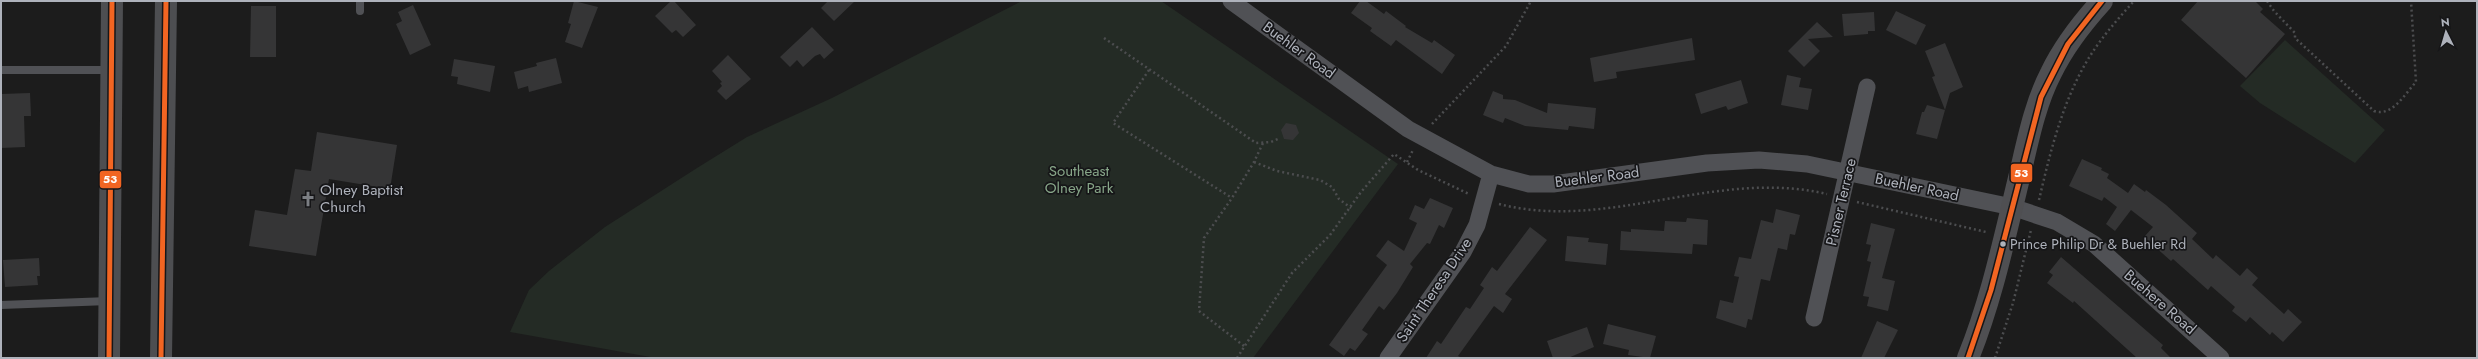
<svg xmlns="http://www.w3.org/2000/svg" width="2478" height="359" viewBox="0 0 2478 359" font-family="Jost,sans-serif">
<rect width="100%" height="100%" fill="#1c1c1c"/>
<path fill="#242b25" d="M1022,1H1161L1398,164L1253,358H656L510,332L529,290L549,271L605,227L697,168L747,137L832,98Z
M2285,40L2385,130L2355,163L2260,103L2240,86Z"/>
<path fill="#353536" d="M574,1L598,7L582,48L565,42L571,24L568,23Z
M671,1H674L696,25L683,37L676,30L672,33L655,16Z
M828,1H855L834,21L821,8Z
M1360,1H1366L1384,14L1386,11L1406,26L1405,27L1432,43L1434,40L1455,55L1442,74L1396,40L1391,46L1370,31L1372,28L1351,13Z
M2198,1H2255L2263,9L2260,12L2285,34L2246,78L2181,20Z
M413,5L431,45L410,55L396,24L402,21L398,12Z
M251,6H276V57H250Z
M1896,11L1926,25L1916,45L1886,30Z
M1874,12L1875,31H1868V34L1844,36L1842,14Z
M1817,22L1833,37L1808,39L1820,51L1804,67L1788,51Z
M812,27L834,50L824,59L820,54L815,56L803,67L797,60L790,67L780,57Z
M1692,38L1695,60L1616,72L1617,78L1594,82L1590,58Z
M1945,43L1963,87L1950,93L1945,110L1932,77L1935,76L1925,51Z
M728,55L751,79L726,100L717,91L722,86L720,83L722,82L712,71Z
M556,58L562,83L529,92L528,86L518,89L514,72L537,66L536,63Z
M454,59L495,66L490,92L457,84L458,77L451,76Z
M1787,75L1801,78L1799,87L1812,89L1808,110L1781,105Z
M1741,80L1748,103L1728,110L1726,106L1701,114L1695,94Z
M1493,91L1503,95V99L1515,100L1547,113L1548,103L1596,108L1594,129L1569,126L1568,130L1525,126L1505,118L1503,123L1483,115Z
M30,93L31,116H24L25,147L1,148V94Z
M1927,105L1945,110L1937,139L1916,134L1922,112H1924Z
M1286,123L1296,125L1299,133L1293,140L1284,139L1281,130Z
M317,132L397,145L390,189L329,179L316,256L249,246L255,210L287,215L295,169L311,171Z
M2082,159L2102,168L2101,170L2109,174L2107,178L2128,193L2134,184L2145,192L2146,190L2166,205L2197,233L2192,239L2213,259L2216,255L2240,276L2247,268L2258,278L2252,285L2284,314L2288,309L2302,322L2283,342L2272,332L2270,335L2250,317L2246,322L2232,311L2235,307L2211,286L2208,290L2173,259L2171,261L2144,237L2153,227L2131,210L2115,231L2106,224L2117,207L2104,197L2102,201L2069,186Z
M1430,198L1453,208L1444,228L1439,225L1430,244L1427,243L1410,264L1413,267L1397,293L1384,310L1379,306L1362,330L1368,334L1355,351L1350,348L1344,356L1329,345L1387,265L1376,256L1388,240L1404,251L1417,223L1409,219L1415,205L1424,209Z
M1776,209L1800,215L1795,235L1790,234L1787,250L1778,248L1770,281L1761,279L1752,320L1748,319L1746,328L1716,318L1720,300L1733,303L1739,277L1734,276L1739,257L1751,259L1761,220L1773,223Z
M1687,218L1708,220L1707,245L1693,244L1692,254L1620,250L1621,231L1631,232V229L1664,231L1665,221L1686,222Z
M1871,223L1895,229L1882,278L1895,281L1888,311L1867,306L1869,297L1863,296L1871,262L1867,261L1871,245L1866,244Z
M1530,227L1547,240L1505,294L1512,299L1503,313L1494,306L1458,356L1462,358H1426L1437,341L1441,344L1466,307L1470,309L1484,288L1480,285L1492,267L1497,271Z
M1567,236L1589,238L1588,242L1608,244L1606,265L1565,261Z
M2061,257L2163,345L2161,348L2171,358H2137L2074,301L2073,303L2047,283L2053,275L2049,272Z
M39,258L40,276H37L38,285L5,287L3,260Z
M1877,321L1898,330L1884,358H1861Z
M1608,324L1656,336L1650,358L1628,355L1629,350L1603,344Z
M1587,327L1594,347L1568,358H1553L1547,341Z"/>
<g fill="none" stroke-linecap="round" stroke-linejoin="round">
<path stroke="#4c4d4f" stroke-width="2.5" stroke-dasharray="2 3" stroke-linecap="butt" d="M2267,1L2274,11L2295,33V38L2374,111C2392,117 2404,95 2416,82L2411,1
M1104,38L1256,143L1271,142L1280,138
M1149,70L1113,123L1232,198
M1432,124L1506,46L1531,1
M1254,162L1277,171L1320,180L1332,187L1339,199L1351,208
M1407,162L1413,150
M2039,200C2050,153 2062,103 2087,61C2100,39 2117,20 2134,1
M1857,202L1986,232
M1499,204C1608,232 1716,168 1827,194
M1244,346L1199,311L1204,238L1232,198L1254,162L1263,143
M1237,358L1292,273L1330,235L1361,192L1394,154L1418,170L1469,194
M1995,358L2013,303L2031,230"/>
<path stroke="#505155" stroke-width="8" d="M360,11V1
M1,70H111
M1,305L109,301"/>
<path stroke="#505155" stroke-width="17" d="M1231,1L1408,129L1491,174L1529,184H1553L1707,163L1759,160L1807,164L2012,207L2057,222L2094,244L2221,358
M1814,318L1867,87
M1388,358L1463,252L1477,225L1491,174"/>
<path stroke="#4f4f52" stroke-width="22" d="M1968,358C1992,299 2005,235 2020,174C2028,140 2035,104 2051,73C2064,46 2082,23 2102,1"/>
<path stroke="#4d4e51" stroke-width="22" d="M109,358L112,1
M161,358L166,1"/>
<defs>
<path id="bus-1" d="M109,358L112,1
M161,358L166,1
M1968,358L1991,290L2041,97L2068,44L2102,1"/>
</defs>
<use href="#bus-1" stroke="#161618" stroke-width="8"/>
<use href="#bus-1" stroke="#f26522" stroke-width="5"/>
</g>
<defs>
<symbol id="church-bare" viewBox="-9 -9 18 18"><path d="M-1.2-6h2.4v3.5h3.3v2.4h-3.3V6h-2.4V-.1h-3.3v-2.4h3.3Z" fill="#7b7e83" stroke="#161618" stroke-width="2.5" paint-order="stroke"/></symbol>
</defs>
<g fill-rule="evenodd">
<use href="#church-bare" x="297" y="188" width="22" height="22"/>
</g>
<circle fill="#aeb2bb" stroke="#161618" stroke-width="1.5" cx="2003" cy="244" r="3.5"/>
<g text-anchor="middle" stroke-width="3.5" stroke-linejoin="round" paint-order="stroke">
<g font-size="14" fill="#aeb2bb" stroke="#161618" text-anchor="start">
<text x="2010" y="249">Prince Philip Dr &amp; Buehler Rd</text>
</g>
<g font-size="15" fill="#aeb2bb" stroke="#161618">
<text transform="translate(1299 50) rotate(36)" y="5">Buehler Road</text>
<text transform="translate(1597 177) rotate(-7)" y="5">Buehler Road</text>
<text transform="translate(1917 187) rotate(12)" y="5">Buehler Road</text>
<text transform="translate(1841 202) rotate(-77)" y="5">Pisner Terrace</text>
<text transform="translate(1434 290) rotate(-56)" y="5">Saint Theresa Drive</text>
<text transform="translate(2160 302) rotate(41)" y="5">Buehere Road</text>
</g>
<g font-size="15" fill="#87a588" stroke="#161618">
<text x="1079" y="176">Southeast<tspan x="1079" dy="17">Olney Park</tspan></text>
</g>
<g font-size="15" fill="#aeb2bb" stroke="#161618" text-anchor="start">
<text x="320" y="195">Olney Baptist<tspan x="320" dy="17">Church</tspan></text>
</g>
</g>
<g stroke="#161618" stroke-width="1.5">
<rect x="2010" y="163" width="23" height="20" rx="4" fill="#f26522"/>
<rect x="99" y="170" width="23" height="19" rx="4" fill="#f26522"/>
</g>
<g font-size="11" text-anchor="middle" font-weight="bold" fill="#fff">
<text x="2021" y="177">53</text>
<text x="110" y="183">53</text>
</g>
<rect width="2478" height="359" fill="none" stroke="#aeb2bb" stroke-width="4"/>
<g transform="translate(2446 32) rotate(355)" stroke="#161618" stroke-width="3" paint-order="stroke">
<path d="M0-3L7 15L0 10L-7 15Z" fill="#aeb2bb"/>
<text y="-6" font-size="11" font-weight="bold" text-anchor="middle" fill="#aeb2bb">N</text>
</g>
</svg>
